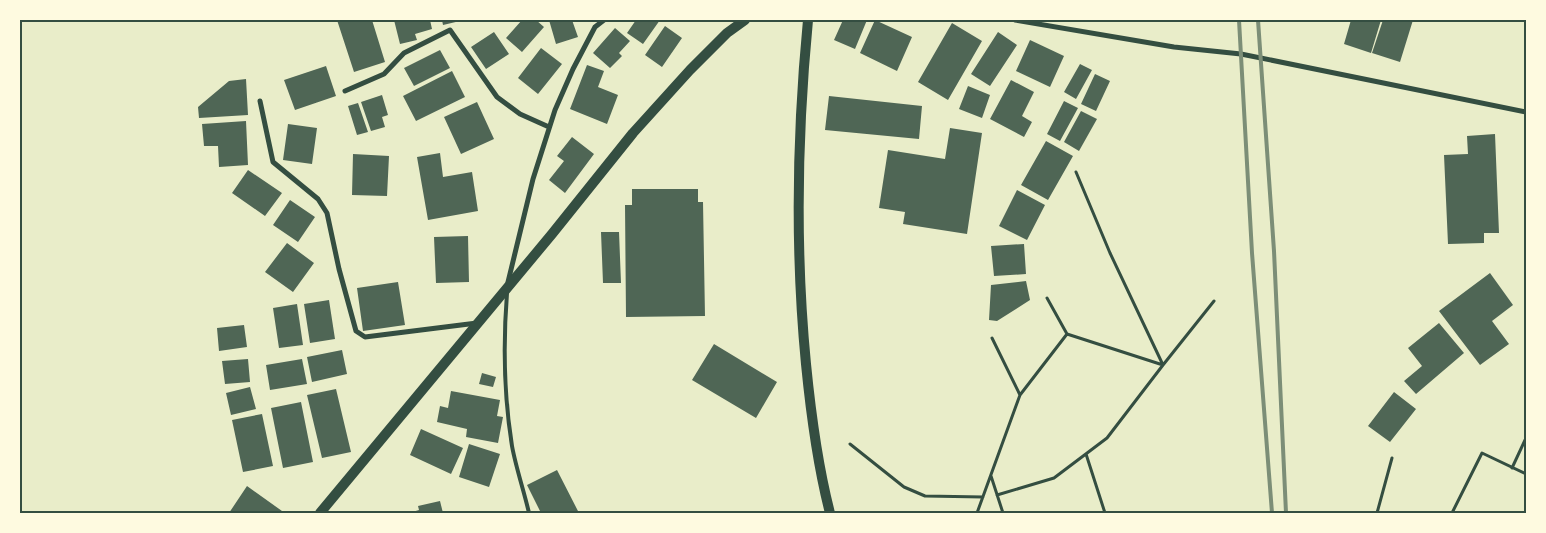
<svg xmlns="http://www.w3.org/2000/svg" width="1546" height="533" viewBox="0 0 1546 533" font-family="'Alegreya Sans',sans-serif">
<rect width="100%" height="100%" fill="#e9edc9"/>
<path fill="#4f6655" d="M337,20H372L385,62L354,72Z
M394,20H430L432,29L415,34L417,40L400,44Z
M442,20H459L460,21L443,25Z
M522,20H536L544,27L522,52L506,38Z
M549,20H572L578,37L556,44Z
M636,20H660L643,44L627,33Z
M843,20H867L855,49L834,40Z
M875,20L912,37L897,71L860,53Z
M1351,20H1381L1371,53L1344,44Z
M1383,20H1413L1400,62L1372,53Z
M952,23L982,41L948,100L918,82Z
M665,26L682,38L662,67L645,55Z
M615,28L630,41L619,53L622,56L610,68L593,53Z
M494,32L509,54L486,69L471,47Z
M998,32L1017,45L990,86L971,74Z
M1030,40L1064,56L1050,87L1016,71Z
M541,48L562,64L538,94L518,78Z
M440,50L450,68L414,86L404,68Z
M1080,64L1092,70L1076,99L1064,92Z
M587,65L604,71L598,87L618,95L607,124L570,109Z
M326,66L336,96L295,110L284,80Z
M452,71L465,97L416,121L403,96Z
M1095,74L1110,81L1096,111L1081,104Z
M246,79L248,115L199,118L198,107L229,81Z
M1011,80L1034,92L1022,116L1032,122L1024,137L990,119Z
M968,86L990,95L982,118L959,109Z
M382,95L388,115L382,117L385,127L371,131L361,102Z
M829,96L922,106L919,139L825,130Z
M1064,101L1078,108L1060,141L1047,134Z
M477,102L494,139L461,154L444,117Z
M358,103L368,132L357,135L348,106Z
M1081,111L1097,119L1079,151L1064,142Z
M246,121L248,165L219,167L218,146H204L202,124Z
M288,124L317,128L312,164L283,160Z
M950,128L982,133L967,234L903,224L905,212L879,208L888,150L945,159Z
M1495,134L1499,233H1484V243L1448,244L1444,155L1468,154L1467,136Z
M572,137L594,154L565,193L549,180L564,161L557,156Z
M1046,141L1073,156L1048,200L1021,185Z
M440,153L443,177L472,172L478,211L428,220L417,157Z
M353,154L389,156L387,196L352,195Z
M248,170L282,193L265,216L232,193Z
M632,189H698V202H703L705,316L626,317L625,205H632Z
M1017,190L1045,205L1027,240L999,226Z
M290,200L315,217L298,242L273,225Z
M601,232H619L621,283H603Z
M468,236L469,282L436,283L434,237Z
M287,243L314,263L293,292L265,272Z
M1024,244L1026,274L994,276L991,246Z
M1490,273L1513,305L1492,321L1509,344L1480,365L1439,311Z
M1026,281L1030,300L997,321L989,320L991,285Z
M398,282L405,325L363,331L357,288Z
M329,300L335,339L310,343L304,304Z
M297,304L303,345L279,348L273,308Z
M1439,323L1464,353L1416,394L1404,381L1422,366L1408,348Z
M244,325L247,347L219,351L217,328Z
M714,344L777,382L756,418L692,380Z
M342,350L347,374L312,382L307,357Z
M248,359L250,382L225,384L222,361Z
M302,359L307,384L270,390L266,365Z
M482,373L496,377L493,387L479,384Z
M250,387L256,409L231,415L226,393Z
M336,389L351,452L322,458L307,395Z
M451,391L500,400L497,416L503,417L498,443L466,437L467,429L437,422L440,406L448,408Z
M1394,392L1416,409L1390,442L1368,426Z
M301,402L313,462L283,468L271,408Z
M262,414L273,466L243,472L232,420Z
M421,429L463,448L451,474L410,455Z
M469,444L500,454L489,487L459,477Z
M557,470L579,513H541L527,485Z
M247,486L282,511L281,513H229Z
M440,501L443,513H409L419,510L418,506Z"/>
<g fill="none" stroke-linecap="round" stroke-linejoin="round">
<path stroke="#344e41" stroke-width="3" d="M1067,334L1163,365L1214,301
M1020,395L1067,334L1047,298
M850,444L904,487L925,496L983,497
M1086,454L1105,513
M1512,468L1526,438
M991,476L1003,513
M997,495L1054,478L1107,438L1163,365L1110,253L1076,172
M977,513L1020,395L992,338
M1377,513L1392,458
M1452,513L1482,453L1526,474"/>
<path stroke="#344e41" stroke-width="4" d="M507,293C503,344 504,396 512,446C516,468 524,491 529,513"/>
<path stroke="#344e41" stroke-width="5" d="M1015,20L1174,47L1241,54L1526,112
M345,91L384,74L404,53L450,30L497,97L520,114L549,127
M260,101L273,162L318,199L327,213L339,269L356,331L365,337L477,323
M508,282L533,179L555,110L573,69L595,27L604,20"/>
<path stroke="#344e41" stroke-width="10" d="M808,20C797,134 795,250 806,364C811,415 817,463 830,513
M320,513L552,234L633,133L690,70L727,33L745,20"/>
<path stroke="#7c8e77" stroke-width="4" d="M1239,20L1252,253L1272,513
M1258,20L1274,251L1286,513"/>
</g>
<rect width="1546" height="533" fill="none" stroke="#fefae0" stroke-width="42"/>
<rect x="21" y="21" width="1504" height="491" fill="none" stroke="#344e41" stroke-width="2"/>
</svg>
